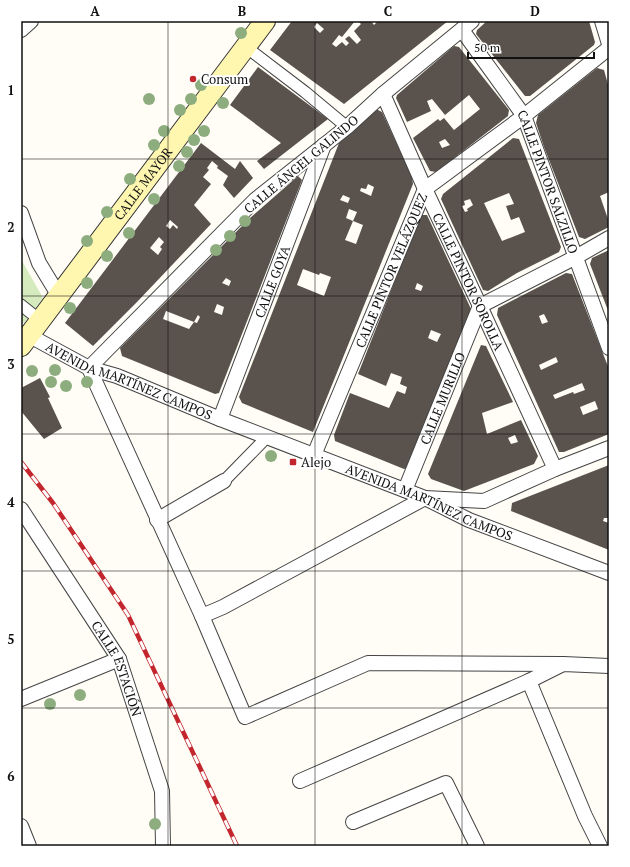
<svg xmlns="http://www.w3.org/2000/svg" width="630" height="867" viewBox="0 0 630 867" font-family="'PT Serif',serif">
<rect width="100%" height="100%" fill="#fffdf5"/>
<path fill="#d5ebbd" d="M21,259L43,298L24,323L21,320Z"/>
<path fill="#5a524d" fill-rule="evenodd" d="M292,21H355L342,37L339,35L332,44L336,47L342,42L346,46L349,43L345,39L349,36L357,44L361,40L354,31L361,24L358,21H371L374,25L378,21H448L344,104L270,50ZM317,23L324,29L320,33L314,27Z
M487,21H589L595,42L594,45L530,96H525L476,34L477,30Z
M454,46L459,47L509,110L508,116L436,172L430,171L413,138L438,119L440,121L444,118L454,130L480,109L469,95L445,115L432,99L427,101L431,111L407,122L396,98L397,95ZM445,139L450,145L442,148L439,142Z
M258,67L328,119L264,169L257,161L281,143L230,105Z
M597,68L604,70L609,88V192L600,196L609,222V227L585,239L579,237L544,147L536,123L538,115Z
M376,109L382,112L412,177L413,184L313,432L242,403L239,397L341,138ZM368,184L374,187L371,196L360,191L361,188L366,189ZM343,195L350,198L348,203L340,200ZM349,209L357,212L353,221L346,218ZM353,221L363,225L356,244L345,240ZM303,269L319,275L320,273L331,277L324,296L297,285Z
M513,138L519,139L561,247L559,252L517,273L488,291L483,290L441,199L443,194ZM509,193L514,204L506,206L511,220L519,217L525,232L502,241L484,203ZM470,199L473,205L467,209L468,211L465,212L462,206L465,205L464,201Z
M201,143L235,169L240,161L253,178L234,198L223,185L228,176L217,168L218,166L212,161L207,168L209,170L203,177L211,184L194,205L211,224L137,302L93,346L65,323ZM170,220L178,227L177,229L173,225L170,229L166,226ZM159,237L164,242L160,247L162,249L158,255L150,248Z
M298,176L302,180L219,393L215,394L122,356L120,348L250,218ZM226,278L231,281L229,286L222,283ZM217,304L224,307L222,315L214,312ZM161,309L194,322L198,315L200,317L197,323L194,322L189,329L163,319L166,311Z
M421,215H427L472,311L410,467L404,469L335,441L334,435L350,393L389,408L397,391L405,394L407,387L400,384L402,377L391,373L386,386L358,374ZM417,283L423,286L421,291L415,289ZM431,330L441,334L437,342L428,338Z
M609,250V313L590,264L592,258Z
M566,273L572,274L609,369V434L564,452H559L497,315L498,308ZM544,314L548,322L542,324L539,316ZM556,357L558,362L541,370L539,365ZM582,383L585,390L574,394L573,392L555,399L553,395ZM595,401L598,409L583,415L580,407Z
M481,345L486,346L513,402L482,413L487,434L521,420L538,456L534,464L464,491L431,479L428,474ZM515,435L518,442L511,444L508,438Z
M40,378L50,397L48,398L62,428L44,439L21,411V388Z
M609,465V518H604L603,521L609,523V550L511,511L512,503Z"/>
<g fill="none" stroke-linecap="round" stroke-linejoin="round">
<defs>
<path id="pedestrian" d="M246,47L305,92L347,127
M21,305L41,321
M224,481L267,437"/>
<g id="minor">
<path d="M472,21L383,94L347,127L255,200L89,368L202,616L223,607L425,498L484,501L555,469L609,448"/>
<path d="M602,21L609,44"/>
<path d="M21,30L31,21"/>
<path id="s1" d="M462,30L524,116L609,348"/>
<path id="s2" d="M383,94L425,189L480,306L555,469"/>
<path d="M21,213L39,263L59,296"/>
<path id="s3" d="M30,336L89,368L117,376L220,419L425,498L469,520L609,573"/>
<path id="s4" d="M220,419L324,145"/>
<path id="s5" d="M314,455L425,189L524,116L609,48"/>
<path id="s6" d="M405,490L480,306L576,257L609,238"/>
<path id="s7" d="M21,509L119,659L162,791L163,846"/>
<path d="M157,520L224,481"/>
<path d="M202,616L245,717L368,663L563,664"/>
<path d="M529,681L585,816L600,846"/>
<path d="M21,699L119,659"/>
<path d="M300,781L529,681L563,664L609,666"/>
<path d="M353,822L446,783L477,846"/>
<path d="M21,826L29,846"/>
</g>
<g id="secondary">
<path id="s8" d="M21,346L265,21"/>
</g>
</defs>
<use href="#pedestrian" stroke="#444" stroke-width="13"/>
<use href="#minor" stroke="#444" stroke-width="16"/>
<use href="#secondary" stroke="#333" stroke-width="22"/>
<use href="#pedestrian" stroke="#fff" stroke-width="11"/>
<use href="#minor" stroke="#fff" stroke-width="14"/>
<use href="#secondary" stroke="#fff6b0" stroke-width="20"/>
<defs>
<path id="rail" d="M21,462L53,503L128,615L237,846"/>
</defs>
<use href="#rail" stroke="#c4262e" stroke-width="4.5"/>
<use href="#rail" stroke="#fff" stroke-width="3" stroke-dasharray="9" stroke-linecap="butt"/>
</g>
<g fill="#8dad7f">
<circle cx="241" cy="33" r="6"/>
<circle cx="201" cy="85" r="6"/>
<circle cx="149" cy="99" r="6"/>
<circle cx="191" cy="99" r="6"/>
<circle cx="223" cy="103" r="6"/>
<circle cx="180" cy="110" r="6"/>
<circle cx="164" cy="131" r="6"/>
<circle cx="204" cy="131" r="6"/>
<circle cx="194" cy="140" r="6"/>
<circle cx="154" cy="145" r="6"/>
<circle cx="187" cy="152" r="6"/>
<circle cx="179" cy="166" r="6"/>
<circle cx="130" cy="179" r="6"/>
<circle cx="154" cy="199" r="6"/>
<circle cx="107" cy="212" r="6"/>
<circle cx="245" cy="221" r="6"/>
<circle cx="129" cy="233" r="6"/>
<circle cx="230" cy="236" r="6"/>
<circle cx="87" cy="241" r="6"/>
<circle cx="216" cy="250" r="6"/>
<circle cx="107" cy="256" r="6"/>
<circle cx="87" cy="283" r="6"/>
<circle cx="70" cy="308" r="6"/>
<circle cx="55" cy="370" r="6"/>
<circle cx="32" cy="371" r="6"/>
<circle cx="51" cy="382" r="6"/>
<circle cx="87" cy="382" r="6"/>
<circle cx="66" cy="386" r="6"/>
<circle cx="271" cy="456" r="6"/>
<circle cx="80" cy="695" r="6"/>
<circle cx="50" cy="704" r="6"/>
<circle cx="155" cy="824" r="6"/>
</g>
<path fill="none" stroke="#111" stroke-width="1" stroke-opacity="0.55" d="M168,21V846M315,21V846M462,21V846M21,159H609M21,296H609M21,434H609M21,571H609M21,708H609"/>
<g fill="#c4262e" stroke="#fff" stroke-width="1.5">
<circle cx="193" cy="79" r="4"/>
<rect x="289" y="458" width="8" height="8" rx="2"/>
</g>
<g text-anchor="middle" stroke-width="4" stroke-linejoin="round" paint-order="stroke">
<g font-size="13" fill="#111" stroke="#fff" text-anchor="start">
<text x="201" y="84">Consum</text>
<text x="301" y="467">Alejo</text>
</g>
<g font-size="13" fill="#111" stroke="#fff">
<text transform="translate(301 164) rotate(-40)" y="5">CALLE ÁNGEL GALINDO</text>
<text dy="5" stroke="none"><textPath href="#s1" startOffset="176">CALLE PINTOR SALZILLO</textPath></text>
<text dy="5" stroke="none"><textPath href="#s8" startOffset="203">CALLE MAYOR</textPath></text>
<text dy="5" stroke="none"><textPath href="#s5" startOffset="200">CALLE PINTOR VELÁZQUEZ</textPath></text>
<text dy="5" stroke="none"><textPath href="#s4" startOffset="147">CALLE GOYA</textPath></text>
<text dy="5" stroke="none"><textPath href="#s2" startOffset="206">CALLE PINTOR SOROLLA</textPath></text>
<text dy="5" stroke="none"><textPath href="#s3" startOffset="109">AVENIDA MARTÍNEZ CAMPOS</textPath></text>
<text dy="5" stroke="none"><textPath href="#s6" startOffset="99">CALLE MURILLO</textPath></text>
<text dy="5" stroke="none"><textPath href="#s3" startOffset="433">AVENIDA MARTÍNEZ CAMPOS</textPath></text>
<text dy="5" stroke="none"><textPath href="#s7" startOffset="187">CALLE ESTACIÓN</textPath></text>
</g>
</g>
<rect width="630" height="867" fill="none" stroke="#ffffff" stroke-width="44"/>
<path d="M468 52v6h126v-6" fill="none" stroke="#111111" stroke-width="2"/>
<text x="474" y="52" font-size="12" fill="#111111" stroke="#ffffff" stroke-width="3" paint-order="stroke">50 m</text>
<rect x="22" y="22" width="586" height="823" fill="none" stroke="#111" stroke-width="1.5"/>
<g font-size="13" text-anchor="middle" font-weight="bold" fill="#111">
<text x="95" y="16">A</text>
<text x="242" y="16">B</text>
<text x="388" y="16">C</text>
<text x="535" y="16">D</text>
<text x="11" y="95">1</text>
<text x="11" y="232">2</text>
<text x="11" y="369">3</text>
<text x="11" y="507">4</text>
<text x="11" y="644">5</text>
<text x="11" y="781">6</text>
</g>
</svg>
